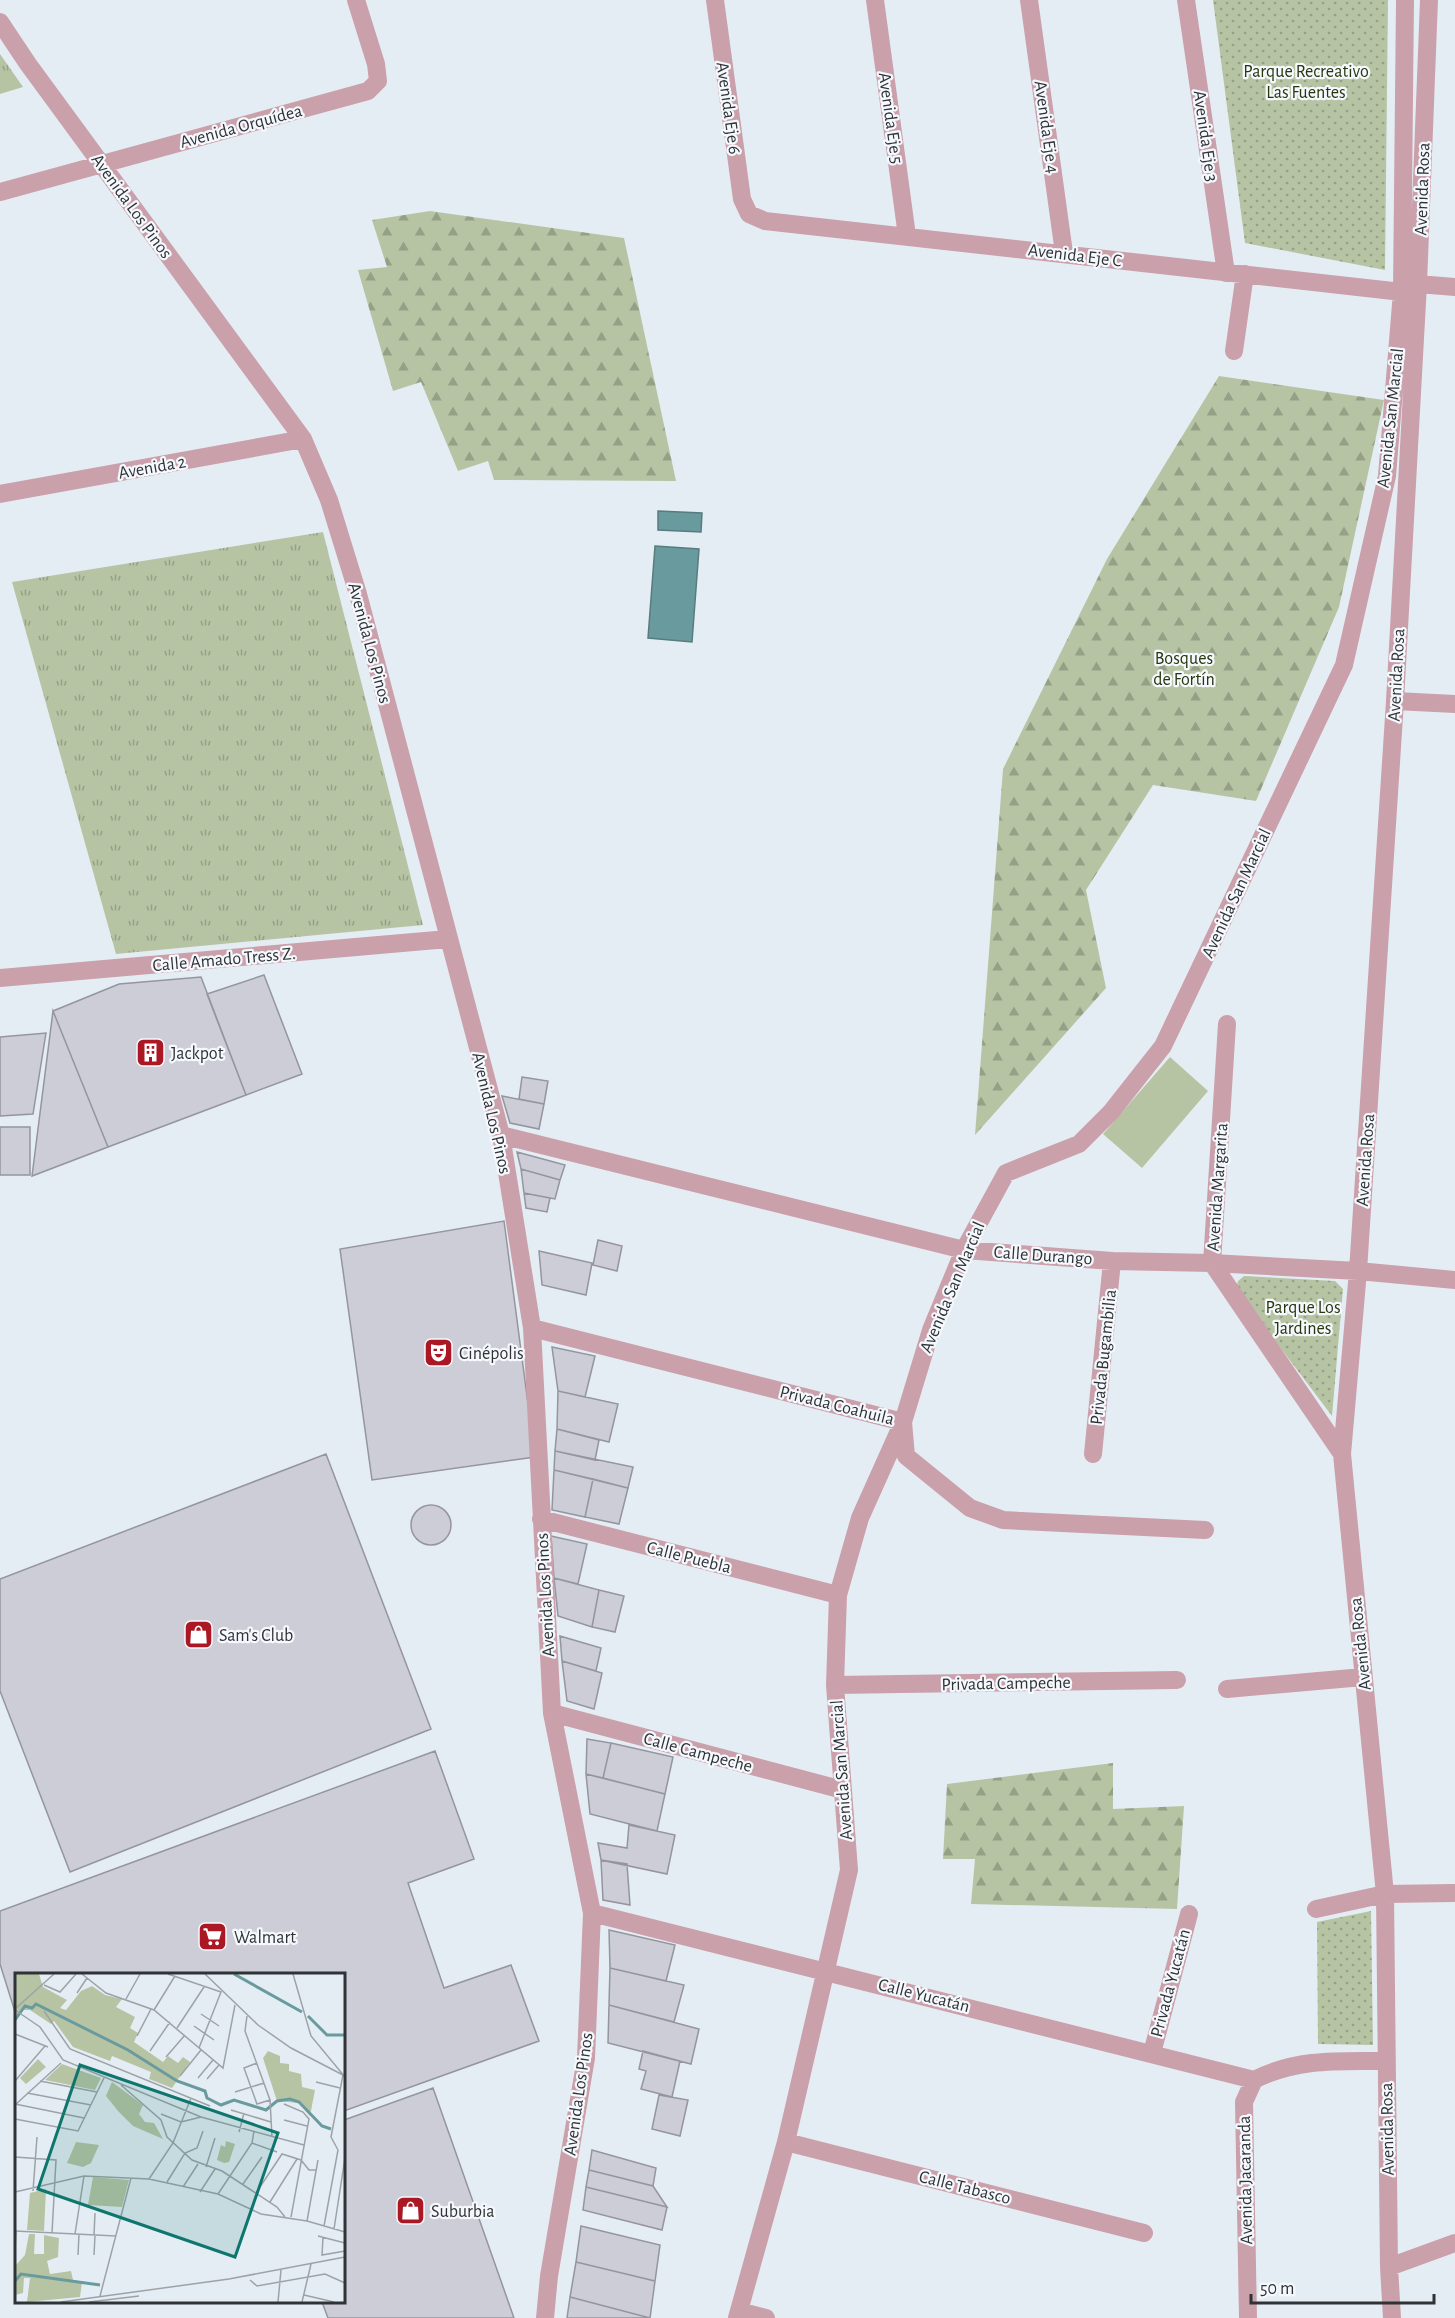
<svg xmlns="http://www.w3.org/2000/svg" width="1455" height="2318" viewBox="0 0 1455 2318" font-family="'Alegreya Sans',sans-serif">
<defs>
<pattern id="grass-tufts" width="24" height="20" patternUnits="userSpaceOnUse" patternTransform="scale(1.5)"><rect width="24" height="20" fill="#b7c4a4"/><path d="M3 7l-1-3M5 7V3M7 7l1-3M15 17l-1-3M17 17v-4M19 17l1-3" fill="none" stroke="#95a086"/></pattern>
<pattern id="forest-firs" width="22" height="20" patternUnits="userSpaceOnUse" patternTransform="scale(1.5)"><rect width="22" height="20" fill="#b7c4a4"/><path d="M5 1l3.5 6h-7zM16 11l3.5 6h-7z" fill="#95a086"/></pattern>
<pattern id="park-dots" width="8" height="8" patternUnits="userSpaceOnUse" patternTransform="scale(1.5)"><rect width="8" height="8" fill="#b7c4a4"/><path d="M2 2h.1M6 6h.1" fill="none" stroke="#95a086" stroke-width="1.8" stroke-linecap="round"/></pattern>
</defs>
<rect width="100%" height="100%" fill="#e5edf4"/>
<path fill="url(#grass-tufts)" d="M0,54L23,87L0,94Z
M323,532L423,925L116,954L12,582Z"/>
<path fill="url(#forest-firs)" d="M430,211L624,238L676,481L494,480L488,461L458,471L421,382L393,391L358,270L387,267L372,220Z
M1219,376L1384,400L1339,607L1256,801L1153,785L1086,890L1106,988L975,1135L1003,769L1107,559Z
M1113,1763V1809L1184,1806L1177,1909L971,1904L975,1859H943L947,1784Z"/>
<path fill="url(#park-dots)" d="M1213,0H1388L1385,270L1245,243Z
M1244,1276L1335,1281L1343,1289L1332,1416L1236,1289L1238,1281Z
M1371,1911L1373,2045L1318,2044L1317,1922Z"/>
<path fill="#b7c4a4" d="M1170,1057L1208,1091L1142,1168L1103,1134Z"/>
<path fill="#699b9e" stroke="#587c7e" stroke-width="1.5" d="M658,511L702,513L701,532L658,530Z
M655,546L699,549L692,642L648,638Z"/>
<path fill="#cccdd6" stroke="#94959e" stroke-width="1.5" d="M264,975L302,1074L246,1095L207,994Z
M201,977L246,1095L108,1147L53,1011L119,984Z
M53,1011L108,1147L32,1176Z
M46,1033L33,1114L0,1116V1037Z
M522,1077L548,1081L544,1104L519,1099Z
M502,1096L544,1104L539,1129L510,1123Z
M0,1127H30V1175H0Z
M517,1152L565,1165L560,1180L521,1169Z
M521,1169L560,1180L555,1199L524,1193Z
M524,1193L550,1198L547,1212L526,1208Z
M504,1221L535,1457L372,1480L340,1249Z
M598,1240L622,1246L617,1271L593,1265Z
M539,1251L592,1263L586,1295L542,1285Z
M552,1347L595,1356L585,1397L558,1391Z
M558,1391L618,1404L609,1442L557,1429Z
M557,1429L599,1440L595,1460L555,1451Z
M555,1451L633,1467L628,1488L554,1470Z
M326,1454L431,1729L70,1872L0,1691V1579Z
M554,1470L593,1479L585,1517L552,1510Z
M593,1479L628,1488L619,1524L585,1517Z
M411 1525a20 20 0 1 1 40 0a20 20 0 1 1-40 0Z
M551,1536L587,1544L578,1584L554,1578Z
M554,1578L599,1590L592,1627L558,1616Z
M599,1590L624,1596L615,1632L592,1627Z
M560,1636L601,1648L596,1671L562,1661Z
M562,1661L602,1673L594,1709L567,1701Z
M587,1739L611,1743L603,1778L586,1774Z
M587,1739L611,1743L603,1778L586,1774Z
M611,1743L673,1757L665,1794L603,1778Z
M435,1751L474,1859L408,1883L444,1988L511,1965L539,2041L344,2111V1974H16V2015L0,1964V1911Z
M586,1774L665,1794L657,1831L590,1814Z
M629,1825L675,1835L667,1874L601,1860L598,1843L627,1848Z
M601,1860L627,1864L630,1905L603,1900Z
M609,1930L675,1945L666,1981L610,1968Z
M610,1968L684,1985L674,2022L609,2005Z
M609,2005L699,2029L691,2064L608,2043Z
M643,2051L680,2061L672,2097L641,2089L646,2071L639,2069Z
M433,2088L514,2318H328L322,2302H344V2120Z
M659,2095L688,2100L680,2136L652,2129Z
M592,2150L656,2168L653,2186L589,2170Z
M589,2170L653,2186L667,2207L586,2187Z
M586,2187L667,2207L662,2230L583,2210Z
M581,2226L660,2245L655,2281L576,2262Z
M576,2262L655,2281L650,2318L570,2297Z
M570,2297L650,2318H567Z"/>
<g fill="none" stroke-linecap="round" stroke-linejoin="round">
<path stroke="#caa0ab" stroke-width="18" d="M715,0L742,199L749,214L765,221L1402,292
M875,0L907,236
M1029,0L1064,253
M1186,0L1226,273
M0,22L28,64L303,439L329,500L358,594L501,1135L532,1328L552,1713L592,1913L586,2058L549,2276L545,2318
M0,192L368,91L378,81L376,64L356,0
M1418,284L1455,287
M1234,351L1245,274
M0,494L303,439
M1395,701L1455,704
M0,978L448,939
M1227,1024L1212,1263L1342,1454
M501,1135L964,1250L1112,1261L1212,1263L1358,1271L1455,1280
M532,1328L903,1422L906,1456L970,1508L1003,1520L1205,1530
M1093,1454L1112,1261
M541,1519L838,1595
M835,1685L1177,1680
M1227,1689L1363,1677
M552,1713L843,1790
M1316,1909L1385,1894L1455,1893
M592,1913L1254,2080
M1152,2053L1189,1914
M1254,2080C1297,2058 1340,2061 1386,2061
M786,2142L1144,2233
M1389,2267L1455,2243
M739,2311L766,2318
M737,2318L786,2142L849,1870L835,1685L838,1595L860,1518L903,1422L931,1330L964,1250L1006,1173L1079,1144L1111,1112L1163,1046L1344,665L1387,476L1402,292L1405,0
M1248,2318L1244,2102L1254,2080
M1392,2318L1389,2267L1385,1894L1342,1454L1358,1271L1395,701L1418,284L1429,0"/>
</g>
<defs>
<symbol id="building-square" viewBox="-11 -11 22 22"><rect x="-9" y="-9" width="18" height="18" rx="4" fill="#ab1723" stroke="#f5f9fe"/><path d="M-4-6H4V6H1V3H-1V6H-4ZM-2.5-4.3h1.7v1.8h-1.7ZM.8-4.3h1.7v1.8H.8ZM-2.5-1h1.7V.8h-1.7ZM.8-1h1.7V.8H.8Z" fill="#fff"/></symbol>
<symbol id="theatre-square" viewBox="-11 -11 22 22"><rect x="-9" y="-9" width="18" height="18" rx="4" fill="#ab1723" stroke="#f5f9fe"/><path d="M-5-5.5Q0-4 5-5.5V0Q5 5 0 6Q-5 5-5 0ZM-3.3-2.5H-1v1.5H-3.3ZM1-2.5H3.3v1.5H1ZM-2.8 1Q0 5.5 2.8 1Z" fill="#fff"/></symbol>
<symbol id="shop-square" viewBox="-11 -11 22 22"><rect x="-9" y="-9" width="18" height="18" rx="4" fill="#ab1723" stroke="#f5f9fe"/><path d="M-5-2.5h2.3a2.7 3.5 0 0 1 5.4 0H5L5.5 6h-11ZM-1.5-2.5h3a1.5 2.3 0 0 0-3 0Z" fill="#fff"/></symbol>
<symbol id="supermarket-square" viewBox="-11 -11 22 22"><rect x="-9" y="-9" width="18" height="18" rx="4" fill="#ab1723" stroke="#f5f9fe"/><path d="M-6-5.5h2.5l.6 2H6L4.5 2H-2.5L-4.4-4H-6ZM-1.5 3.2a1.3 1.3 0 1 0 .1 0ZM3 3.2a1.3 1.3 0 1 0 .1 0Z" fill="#fff"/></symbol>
</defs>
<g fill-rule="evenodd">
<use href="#building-square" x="134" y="1036" width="33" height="33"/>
<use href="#theatre-square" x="422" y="1336" width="33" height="33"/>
<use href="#shop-square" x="182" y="1618" width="33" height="33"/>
<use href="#supermarket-square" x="196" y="1920" width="33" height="33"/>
<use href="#shop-square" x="394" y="2194" width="33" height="33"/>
</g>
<g text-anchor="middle" stroke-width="4.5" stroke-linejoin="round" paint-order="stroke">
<g font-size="18" fill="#28360b" stroke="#f5f9fe">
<text x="1306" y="77">Parque Recreativo<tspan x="1306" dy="21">Las Fuentes</tspan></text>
<text x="1184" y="664">Bosques<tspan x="1184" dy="21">de Fortín</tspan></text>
<text x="1303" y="1313">Parque Los<tspan x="1303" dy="21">Jardines</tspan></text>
</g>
<g font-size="18" fill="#2f3335" stroke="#f5f9fe">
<text transform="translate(729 108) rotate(82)" y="6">Avenida Eje 6</text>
<text transform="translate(891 118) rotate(82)" y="6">Avenida Eje 5</text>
<text transform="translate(241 126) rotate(-15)" y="6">Avenida Orquídea</text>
<text transform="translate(1047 127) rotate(82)" y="6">Avenida Eje 4</text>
<text transform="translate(1206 136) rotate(82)" y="6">Avenida Eje 3</text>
<text transform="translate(1422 189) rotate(-88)" y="6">Avenida Rosa</text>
<text transform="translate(132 206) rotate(54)" y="6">Avenida Los Pinos</text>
<text transform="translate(1075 255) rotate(7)" y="6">Avenida Eje C</text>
<text transform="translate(1390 418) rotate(-84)" y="6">Avenida San Marcial</text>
<text transform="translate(152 467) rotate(-10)" y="6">Avenida 2</text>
<text transform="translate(370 643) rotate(75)" y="6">Avenida Los Pinos</text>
<text transform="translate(1396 675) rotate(-87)" y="6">Avenida Rosa</text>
<text transform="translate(1236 893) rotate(-65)" y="6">Avenida San Marcial</text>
<text transform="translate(224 959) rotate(-5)" y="6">Calle Amado Tress Z.</text>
<text transform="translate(492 1113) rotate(77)" y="6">Avenida Los Pinos</text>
<text transform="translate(1365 1160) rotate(-86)" y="6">Avenida Rosa</text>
<text transform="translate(1217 1187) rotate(-86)" y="6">Avenida Margarita</text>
<text transform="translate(1043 1255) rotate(4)" y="6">Calle Durango</text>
<text transform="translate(952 1287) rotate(-67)" y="6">Avenida San Marcial</text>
<text transform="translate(1103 1357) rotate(-84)" y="6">Privada Bugambilia</text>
<text transform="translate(837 1405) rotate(14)" y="6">Privada Coahuila</text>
<text transform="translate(689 1557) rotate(14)" y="6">Calle Puebla</text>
<text transform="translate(545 1595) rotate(-93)" y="6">Avenida Los Pinos</text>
<text transform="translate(1360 1644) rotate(-96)" y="6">Avenida Rosa</text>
<text transform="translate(1006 1683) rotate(-1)" y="6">Privada Campeche</text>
<text transform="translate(698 1752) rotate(15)" y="6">Calle Campeche</text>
<text transform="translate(841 1770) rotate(-94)" y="6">Avenida San Marcial</text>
<text transform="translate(1170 1983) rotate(-75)" y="6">Privada Yucatán</text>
<text transform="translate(924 1995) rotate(14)" y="6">Calle Yucatán</text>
<text transform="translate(578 2094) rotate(-82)" y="6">Avenida Los Pinos</text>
<text transform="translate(1387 2129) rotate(-91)" y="6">Avenida Rosa</text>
<text transform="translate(1245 2180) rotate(-91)" y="6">Avenida Jacaranda</text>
<text transform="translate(965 2187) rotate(14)" y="6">Calle Tabasco</text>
</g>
<g font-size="18" fill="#2f3335" stroke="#f5f9fe" text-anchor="start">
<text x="171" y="1059">Jackpot</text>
<text x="459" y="1359">Cinépolis</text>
<text x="219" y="1641">Sam's Club</text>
<text x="234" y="1943">Walmart</text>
<text x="431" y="2217">Suburbia</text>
</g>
</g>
<g transform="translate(15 1973)">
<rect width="330" height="330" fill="#e5edf4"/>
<path d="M23,86L31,94L11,111L5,105ZM78,204L114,207L107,234L73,232ZM31,216L29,258L12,257L15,220Z" fill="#b7c4a4"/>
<path d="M0,1H24L28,14L52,27L45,35L51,37L66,18L77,13L90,22L107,26L101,34L120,44L115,55L123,60L119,69L148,89L153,83L163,90L168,84L175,89L157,115L134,106L136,99L97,83L95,88L58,74L39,48L36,51L15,37H7L0,49ZM253,78L265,83V90L274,91V98L286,101L287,114L300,117L295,143L284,130L262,128L248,85ZM97,109L128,132L124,141L130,149L139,150L148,166L118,153L103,138L91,123ZM211,168L220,171L214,189L209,190L202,187L206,172L210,174ZM61,169L84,172L76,190L68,194L52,190ZM14,261H20L19,281H29V262L44,265L43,284L32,288L35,301L56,298L58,307L67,309L65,324L12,329L15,305H9L8,320L0,322V293L10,282Z" fill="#b7c4a4"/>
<path d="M47,91L86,105L80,117L30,107Z" fill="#b7c4a4"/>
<path fill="none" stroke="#699b9e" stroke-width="3" d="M219,1L287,39M293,43L312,62H330M0,47L10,33L17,35L21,31L113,77L162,108L190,118L192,125L206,132L219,127L251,137L262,128L275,126L284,129L307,153L316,156M0,308L6,301L85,312"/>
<path fill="none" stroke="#9ca3a8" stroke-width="1.5" d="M67,1L91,20L139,37L208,95L220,32M153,1L206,19L184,75M190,1L243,52L276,75L328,102L316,164L323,177L309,253M278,1L296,63L330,104M29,12L45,19L61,1M62,20L72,5M111,26L125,1M0,36L39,1M0,37L25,54L48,87L186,144L289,172M139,37L160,3M29,38L55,76L195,133M186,41L204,53M232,43L230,58L255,127L257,164M179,53L199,67M162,55L189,14M0,61L33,74M122,63L136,36M135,78L155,49M151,84L170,62M242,90L229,95L242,131L255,127M165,103L186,77M183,105L198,87M192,106L204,92M0,108L30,73M25,108L82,119M301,109L325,115M106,112L146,147L152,164L177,187L207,198L262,234L270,244M220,119L249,110M12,120L76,132M0,131L69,145M269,131L288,139L294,146L276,244M0,132L46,90M216,137L256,149M146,141L166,149L186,144M0,146L63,158L89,105M269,147L292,153M224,159L229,140M237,170L262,179M0,184L41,187L37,260M191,194L200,165M134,206L158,170L176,125M152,209L170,180L182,175L188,158M228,211L247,184M168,214L183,191M18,218L22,164M0,219L69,203L134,206L203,221L246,241L292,248L330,259M185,219L200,196M241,220L267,181L286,187L294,197H301M203,221L237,170L239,158M255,229L282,186M292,248L303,187M319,256L330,185M0,258L101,263M60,261L69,203M79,262L80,240M303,263L330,270M308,264L307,282L330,278M0,276L1,258M63,282L64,261M79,282L80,262M235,307L242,313L310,301L330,310M289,322L319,329M85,323L116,205M46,329L214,306L330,284M74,329L124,323M263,329L266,297M287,329L296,291"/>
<path fill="#0f766e" fill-opacity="0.15" stroke="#0f766e" stroke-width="3" d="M65,92L263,160L220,284L23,216Z"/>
<rect width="330" height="330" fill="none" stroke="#2f3335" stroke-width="3"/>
</g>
<path d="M1251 2294v9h183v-9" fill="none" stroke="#2f3335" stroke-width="3"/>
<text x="1260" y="2294" font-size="18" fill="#2f3335" stroke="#f5f9fe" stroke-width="4.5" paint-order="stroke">50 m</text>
</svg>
